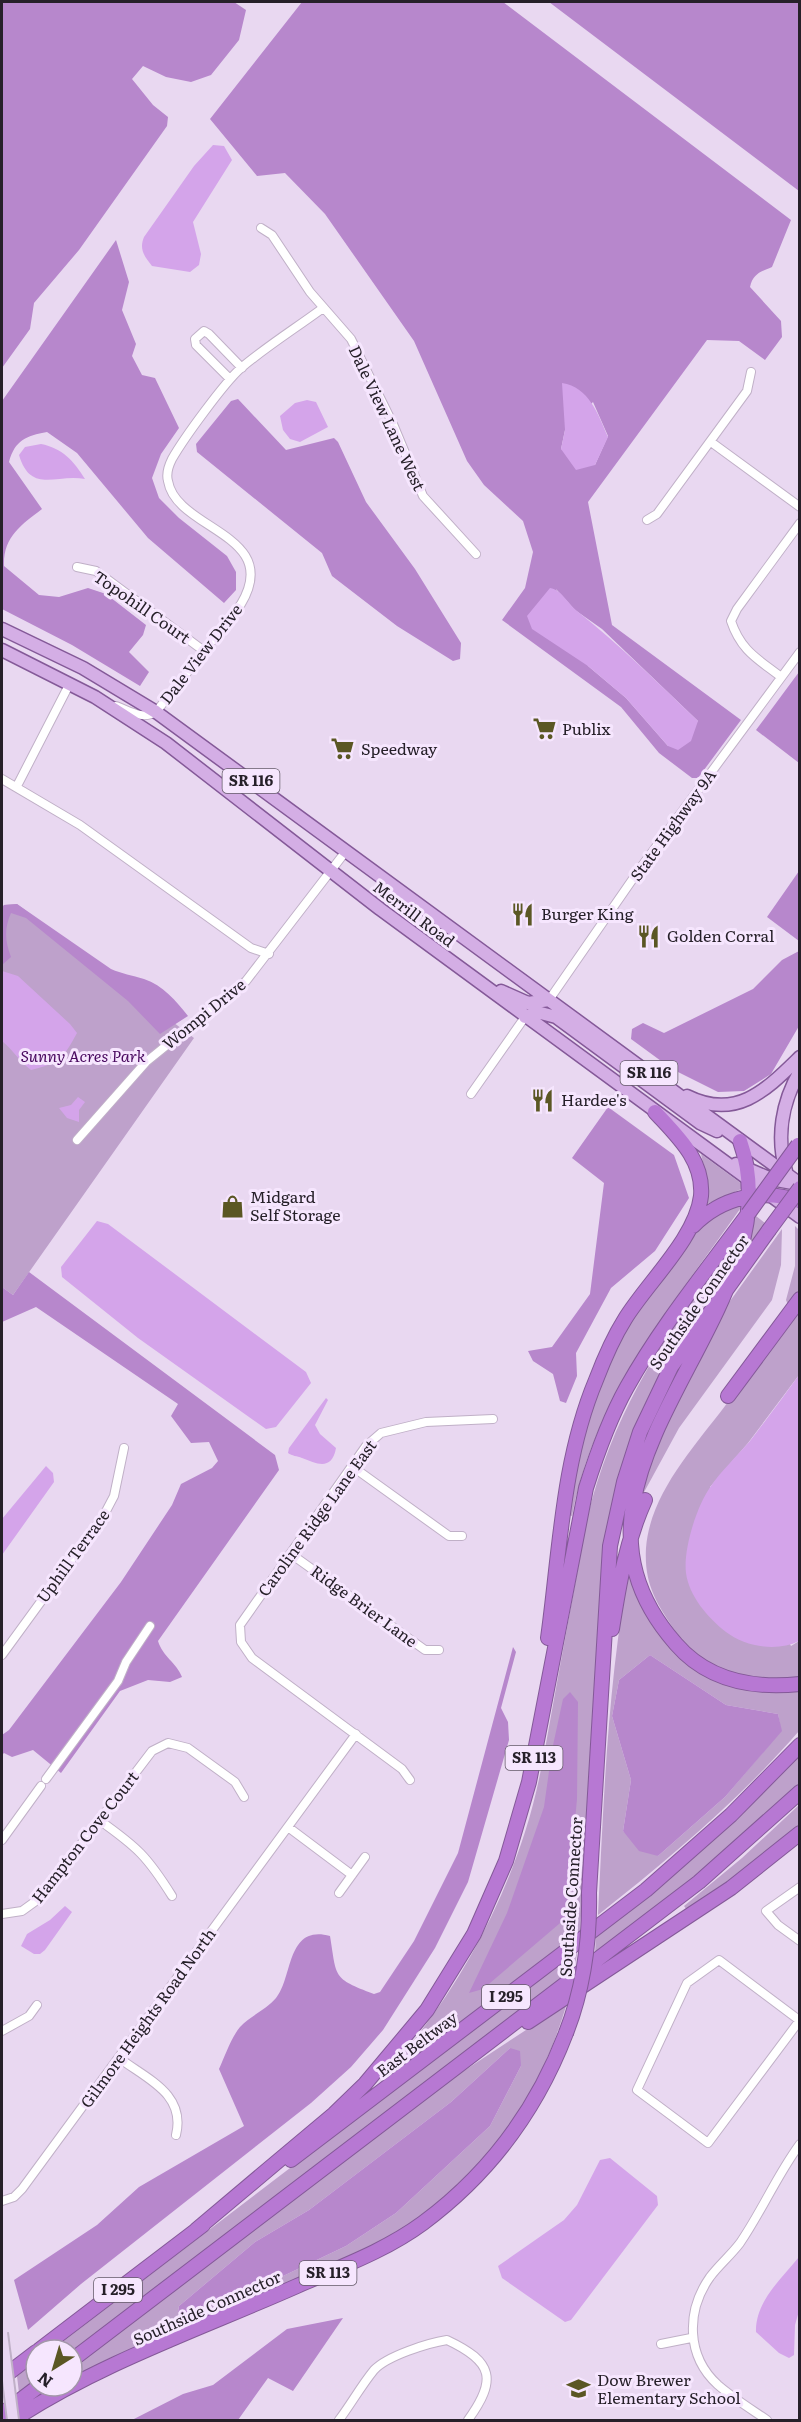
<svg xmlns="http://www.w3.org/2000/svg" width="801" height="2422" viewBox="0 0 801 2422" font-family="Literata,serif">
<rect width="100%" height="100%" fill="#e9d8f1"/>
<path fill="#bea1cb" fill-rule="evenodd" d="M17,904L194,1038L13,1295L2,1287V908L4,905Z
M701,1154L746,1187L707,1204L708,1182Z
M745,1202C676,1301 595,1393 572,1516L569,1515L575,1473L586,1428L607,1368L633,1317L698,1229L713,1217Z
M756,1216L765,1223C731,1270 694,1316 665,1366C634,1418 617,1475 606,1534L580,1931L391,2075L388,2071C449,2003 497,1920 525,1832C539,1789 546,1743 554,1699C565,1639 576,1579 587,1519C617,1396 679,1314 756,1216Z
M795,1226L799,1230V1293L788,1305L786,1300L795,1266Z
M782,1229L781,1265L772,1300L679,1428L636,1507L642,1454L666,1397L720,1315Z
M799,1307V1375L748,1443L710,1487L791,1646L799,1641L800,1679C748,1683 707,1678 676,1632C656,1603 644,1584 646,1548C650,1494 694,1447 725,1406C750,1373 774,1340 799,1307Z
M632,1554L646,1606L661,1635L675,1651L734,1687L767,1692L799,1689V1731C739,1800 670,1858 598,1915C604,1794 608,1673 632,1554ZM650,1655L726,1705L778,1714L781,1731L725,1797L658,1856L623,1831L631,1780L612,1716L619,1680Z
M799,1755V1785L694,1878L595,1954L596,1935C670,1881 737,1822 799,1755Z
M799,1805V1829L689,1913L684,1906L742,1858Z
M578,1948L574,1972L72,2354V2350H52Z
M567,2003C540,2096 483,2181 398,2232C357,2256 311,2274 267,2293C202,2322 137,2351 72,2380V2367L116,2334L447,2082ZM510,2048L521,2066L490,2126L396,2213L346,2246L281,2277L189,2313L178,2311L179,2306L255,2242L309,2210L451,2102Z
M36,2362V2380L19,2393L17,2376Z"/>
<path fill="#b787cc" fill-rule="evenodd" d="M2,2H234L246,10L239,40L211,75L191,82L166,77L143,66L132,79L153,105L168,117L167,126L79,250L34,303L30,329L2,368Z
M302,2H503L791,220L772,267C760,272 753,274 750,287L781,321L782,337L765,360L739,341L707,340L588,502L612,625L741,720L698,778H692L659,753L621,707L502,620L525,588L533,552L523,521L484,485L467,461L414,341L325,214L285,173L257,176L210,119ZM593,402L608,436L595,465L561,449L565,430ZM556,589L575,610L602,629L698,721L668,746L626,698L588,666Z
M549,2H799V191Z
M116,240L129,282L122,310L136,344L132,356L142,375L155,378L179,428L161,454L152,478L159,498L179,518L227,556L236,572V590L224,603L148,538L77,453L47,432C26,436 15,440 9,462L42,509C21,525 3,537 4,566L39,595L59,597L88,588L106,594L146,625L143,635L129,652L149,672L140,686L72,645L2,609V401Z
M238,399L286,450L334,438L338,442L366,502L415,569L461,643L460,659L453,661L397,626L332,576L322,553L197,452L196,444L231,401Z
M799,672V763L756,730Z
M799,871V941L767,917Z
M17,904L111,969C122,974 132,975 144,979C163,985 176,1001 188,1016L160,1034L128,1001L26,918L11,913C4,929 5,941 11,957L2,965V908L4,905Z
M799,951V1026L771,1074L744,1091L718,1092L672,1069L631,1039L632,1029L643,1023L664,1033L753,989L782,960Z
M608,1107L674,1155L689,1198L655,1251L611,1288L576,1353L577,1376L566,1403L560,1401L553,1374L533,1361L528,1351L552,1347L590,1294L604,1183L572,1158Z
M29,1272L275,1455L279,1470L158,1641C163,1657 176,1662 182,1677L170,1682L148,1680L120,1691L61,1773L33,1750L12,1757L4,1753L2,1755V1735L9,1730L121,1582L172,1505L181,1484L212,1468L218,1461L209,1442L191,1443L171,1416L178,1404L36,1307L2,1322V1287L13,1295Z
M513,1647L516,1652L501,1708L508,1722L509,1740L468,1882L435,1948L383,2030L351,2067L311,2103L81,2284L28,2330L14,2280L97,2225L139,2187L244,2126L219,2069C225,2056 231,2038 240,2027C250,2016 266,2010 276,1998C293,1978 286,1924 330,1936C337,1978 332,1978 374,1994L380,1992L414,1941L458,1853Z
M650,1655L726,1705L778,1714L782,1731L725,1797L658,1856L639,1851L623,1831L631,1780L612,1716L619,1680Z
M570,1692L578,1702L577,1799L566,1918L483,1989L469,1993L507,1913L544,1807L552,1750L563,1699Z
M510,2048L520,2051L521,2066L490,2126L396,2213L346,2246L281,2277L189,2313L178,2312L179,2306L255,2242L309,2210L451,2102Z
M343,2318L293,2391L268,2378L238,2420H132L183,2394L213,2385L287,2329Z"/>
<path fill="#d4a4ea" d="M213,145L224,146L232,160L193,222L201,254L199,265L190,272L152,266C144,256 139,249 144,237L194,166Z
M562,383C589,387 598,414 608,437L595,465L576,470L561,449L565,430Z
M307,400L316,402L328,427L300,442L290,439L283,430L280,416L295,403Z
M41,444C62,448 74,461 85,479C57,473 31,495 19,455L25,447Z
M550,588C562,590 568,604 577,611C620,645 658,683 698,721L691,741L678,750L668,746L626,698L588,666L532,629L527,616Z
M2,971L18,976L70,1024L77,1033C63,1059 59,1063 31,1070C19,1061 13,1050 2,1041Z
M78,1097L85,1102L79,1110V1122L67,1118L59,1108L71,1105Z
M97,1221L108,1224L306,1372L311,1383L276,1427L266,1429L138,1338L62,1277L61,1267Z
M799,1375V1641C777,1652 746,1647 726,1632C708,1618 689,1596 686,1573C683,1549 697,1505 711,1486C722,1470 737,1456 750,1441C767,1419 783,1397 799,1375Z
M326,1398L328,1400L315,1425L320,1434L336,1448C332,1471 317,1464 302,1458C297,1456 292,1456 288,1453L289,1448Z
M46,1466L53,1473L54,1482L2,1555V1519Z
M65,1906L72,1912L45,1950L40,1954H34L21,1946L27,1934L50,1920Z
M610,2158L657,2196L658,2205L571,2320L565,2322L502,2278L498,2266L564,2220L577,2205L600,2160Z
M799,2257V2311L795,2325L794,2355L789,2358L779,2353L756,2332C755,2302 781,2279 799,2257Z"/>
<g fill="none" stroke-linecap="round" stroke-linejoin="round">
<defs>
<path id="street" d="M261,228L272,235L310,292L351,339L393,424L423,496L476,554
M230,379L196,345L195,339L204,331L209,334L242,368
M711,442L800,507
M647,520L657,514L747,391L751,372
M77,567L96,571L204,651
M781,677C758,659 741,651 731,621L737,609L800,523
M116,706C130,711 142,720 156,712L241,604C283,534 176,530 168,481C166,474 169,465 172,459C184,438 224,383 241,368C267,346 296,328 323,308
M2,779L80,825L251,948L269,954
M17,786L70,683
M549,1000L639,870L800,652
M471,1094L525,1017
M77,1140L146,1062L246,981L346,851
M353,1467L449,1536H462
M291,1554L425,1650H439
M2,1655L104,1515L114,1496L124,1448
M46,1779L118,1681L126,1662L150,1626
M410,1780L402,1769L252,1658L241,1642L240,1625L366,1446L381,1433L426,1422L493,1419
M99,1820C137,1847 147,1856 172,1896
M288,1827L352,1875
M2,1840L41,1786
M800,1887L766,1911L778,1925L800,1941
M339,1893L365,1857
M2,1914L22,1911L40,1898L152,1751L168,1743L188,1748L235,1782L244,1797
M799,2020L719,1960L687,1983L637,2090L708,2143L800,2020
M2,2031L29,2016L37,2005
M119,2058C147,2079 186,2094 176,2135
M2,2201L14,2197L22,2189L356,1734
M661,2344L691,2338
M339,2420C351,2404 361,2386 374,2370C387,2356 428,2343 447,2340C494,2362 497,2380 468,2420
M767,2420C751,2409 733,2398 718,2385C686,2356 686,2311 710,2277C719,2265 731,2255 740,2243C762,2211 777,2175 800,2144"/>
<path id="primary" d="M2,629L83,668L156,712L800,1184
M2,650L95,697L166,743L380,909L800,1217
M501,991L528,1003L549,1000
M525,1017L537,1012L556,1017L700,1123L717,1131
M687,1096C737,1121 767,1089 800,1057
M736,1164L771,1179L798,1184
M786,1171C776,1137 782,1102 800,1071"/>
<path id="highway" d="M740,1141C801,1313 526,1474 676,1644C708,1681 753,1689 800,1684
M693,1226C722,1197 761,1188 800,1201
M728,1396L800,1299
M612,1629C619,1584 626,1542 645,1500
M548,1638C560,1552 562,1461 596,1380C604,1359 613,1338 625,1319C647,1283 696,1238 701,1196C704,1160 677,1136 655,1112
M589,1893L610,1546L624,1482L640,1432L671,1367L769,1230
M528,2022L731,1888L800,1833
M291,2160L646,1890L731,1815L800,1745
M196,2230L334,2114L365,2084L427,2010L474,1934L506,1861L529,1782L586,1488C597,1453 609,1419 627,1387C661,1326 707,1270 748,1214
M39,2350L203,2225
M72,2360L699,1882L800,1792
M2,2378L36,2352
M2,2414L39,2386
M13,2420C100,2363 202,2328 297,2286C340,2267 385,2251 423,2223C489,2174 537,2109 566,2033"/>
</defs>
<use href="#street" stroke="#c0b0c7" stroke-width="10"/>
<use href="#primary" stroke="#845998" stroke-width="15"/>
<use href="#highway" stroke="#845998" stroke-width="16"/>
<use href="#street" stroke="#fff" stroke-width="8"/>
<use href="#primary" stroke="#d4aee5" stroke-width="12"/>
<use href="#highway" stroke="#b778d3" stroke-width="14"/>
<defs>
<path id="secondary-bridge" d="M2,2333L13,2420"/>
<path id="highway-bridge" d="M748,1214L798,1145
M769,1230L800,1188
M566,2033C584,1987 590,1941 589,1893"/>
</defs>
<use href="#secondary-bridge" stroke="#c0b0c7" stroke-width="14" stroke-linecap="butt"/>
<use href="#highway-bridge" stroke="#845998" stroke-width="16" stroke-linecap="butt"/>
<use href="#secondary-bridge" stroke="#e9d6f2" stroke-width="10"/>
<use href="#highway-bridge" stroke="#b778d3" stroke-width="14"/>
</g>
<defs>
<symbol id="supermarket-bare" viewBox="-9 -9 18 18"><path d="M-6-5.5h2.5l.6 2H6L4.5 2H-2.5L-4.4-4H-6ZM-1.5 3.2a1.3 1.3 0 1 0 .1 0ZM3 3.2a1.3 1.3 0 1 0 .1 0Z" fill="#5b5724" stroke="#f6e6fe" stroke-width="2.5" paint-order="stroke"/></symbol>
<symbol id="restaurant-bare" viewBox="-9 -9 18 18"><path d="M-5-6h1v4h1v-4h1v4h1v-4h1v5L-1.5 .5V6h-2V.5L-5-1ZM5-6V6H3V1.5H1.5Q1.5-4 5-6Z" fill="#5b5724" stroke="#f6e6fe" stroke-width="2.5" paint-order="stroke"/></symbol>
<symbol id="shop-bare" viewBox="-9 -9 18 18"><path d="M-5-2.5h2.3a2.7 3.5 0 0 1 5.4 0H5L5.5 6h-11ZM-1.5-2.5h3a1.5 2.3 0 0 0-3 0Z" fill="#5b5724" stroke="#f6e6fe" stroke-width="2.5" paint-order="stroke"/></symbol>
<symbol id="school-bare" viewBox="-9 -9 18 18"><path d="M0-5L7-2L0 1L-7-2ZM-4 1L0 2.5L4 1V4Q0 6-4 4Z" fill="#5b5724" stroke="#f6e6fe" stroke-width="2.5" paint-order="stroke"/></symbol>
</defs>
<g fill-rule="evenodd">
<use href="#supermarket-bare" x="528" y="712" width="33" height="33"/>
<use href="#supermarket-bare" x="326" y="732" width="33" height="33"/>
<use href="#restaurant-bare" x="506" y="898" width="33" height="33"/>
<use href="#restaurant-bare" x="632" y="920" width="33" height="33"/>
<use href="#restaurant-bare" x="526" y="1084" width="33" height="33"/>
<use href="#shop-bare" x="216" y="1190" width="33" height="33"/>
<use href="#school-bare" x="562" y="2372" width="33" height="33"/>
</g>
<g text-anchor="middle" stroke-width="6" stroke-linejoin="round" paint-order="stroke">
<g fill="#f6e6fe" stroke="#645b69" stroke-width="1.5">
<rect x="222.5" y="769" width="57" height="24" rx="4.5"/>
<rect x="620.5" y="1061" width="57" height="24" rx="4.5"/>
<rect x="505.5" y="1746" width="57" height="24" rx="4.5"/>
<rect x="482" y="1985" width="48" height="24" rx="4.5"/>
<rect x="299.5" y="2261" width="57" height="24" rx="4.5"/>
<rect x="94" y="2278" width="48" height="24" rx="4.5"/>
</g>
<g font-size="15" font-weight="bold" fill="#262029">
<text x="251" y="786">SR 116</text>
<text x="649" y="1078">SR 116</text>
<text x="534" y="1763">SR 113</text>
<text x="506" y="2002">I 295</text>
<text x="328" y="2278">SR 113</text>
<text x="118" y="2295">I 295</text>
</g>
<g font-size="16" fill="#262029" stroke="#f6e6fe">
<text transform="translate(387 418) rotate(65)" y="6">Dale View Lane West</text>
<text transform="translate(142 607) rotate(35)" y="6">Topohill Court</text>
<text transform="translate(201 654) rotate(-52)" y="6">Dale View Drive</text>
<text transform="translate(673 825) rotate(-54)" y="6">State Highway 9A</text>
<text transform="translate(414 914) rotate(37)" y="6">Merrill Road</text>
<text transform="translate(204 1014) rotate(-39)" y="6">Wompi Drive</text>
<text transform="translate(699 1302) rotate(-55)" y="6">Southside Connector</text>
<text transform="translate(317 1518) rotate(-54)" y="6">Caroline Ridge Lane East</text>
<text transform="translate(73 1556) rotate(-54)" y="6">Uphill Terrace</text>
<text transform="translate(364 1606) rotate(36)" y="6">Ridge Brier Lane</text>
<text transform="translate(85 1837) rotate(-52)" y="6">Hampton Cove Court</text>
<text transform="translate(571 1897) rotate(-86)" y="6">Southside Connector</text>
<text transform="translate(148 2018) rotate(-54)" y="6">Gilmore Heights Road North</text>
<text transform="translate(417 2044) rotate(-37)" y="6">East Beltway</text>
<text transform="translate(207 2308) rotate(-24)" y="6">Southside Connector</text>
</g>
<g font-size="16" fill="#262029" stroke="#f6e6fe" text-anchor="start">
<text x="562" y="735">Publix</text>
<text x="361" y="755">Speedway</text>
<text x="541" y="920">Burger King</text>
<text x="667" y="942">Golden Corral</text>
<text x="561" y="1106">Hardee's</text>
<text x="250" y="1203">Midgard<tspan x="250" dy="18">Self Storage</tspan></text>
<text x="597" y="2386">Dow Brewer<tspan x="597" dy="18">Elementary School</tspan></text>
</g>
<g font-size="16" font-style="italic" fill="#49095f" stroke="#f6e6fe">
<text x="83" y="1062">Sunny Acres Park</text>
</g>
</g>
<rect width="801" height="2422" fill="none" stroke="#262029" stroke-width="6"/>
<g transform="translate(54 2368) rotate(217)"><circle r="28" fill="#f6e6fe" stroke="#a397a9" stroke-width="1.5"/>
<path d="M0-4.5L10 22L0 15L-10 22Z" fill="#5b5724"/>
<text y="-9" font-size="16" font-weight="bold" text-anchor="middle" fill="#262029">N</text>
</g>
</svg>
